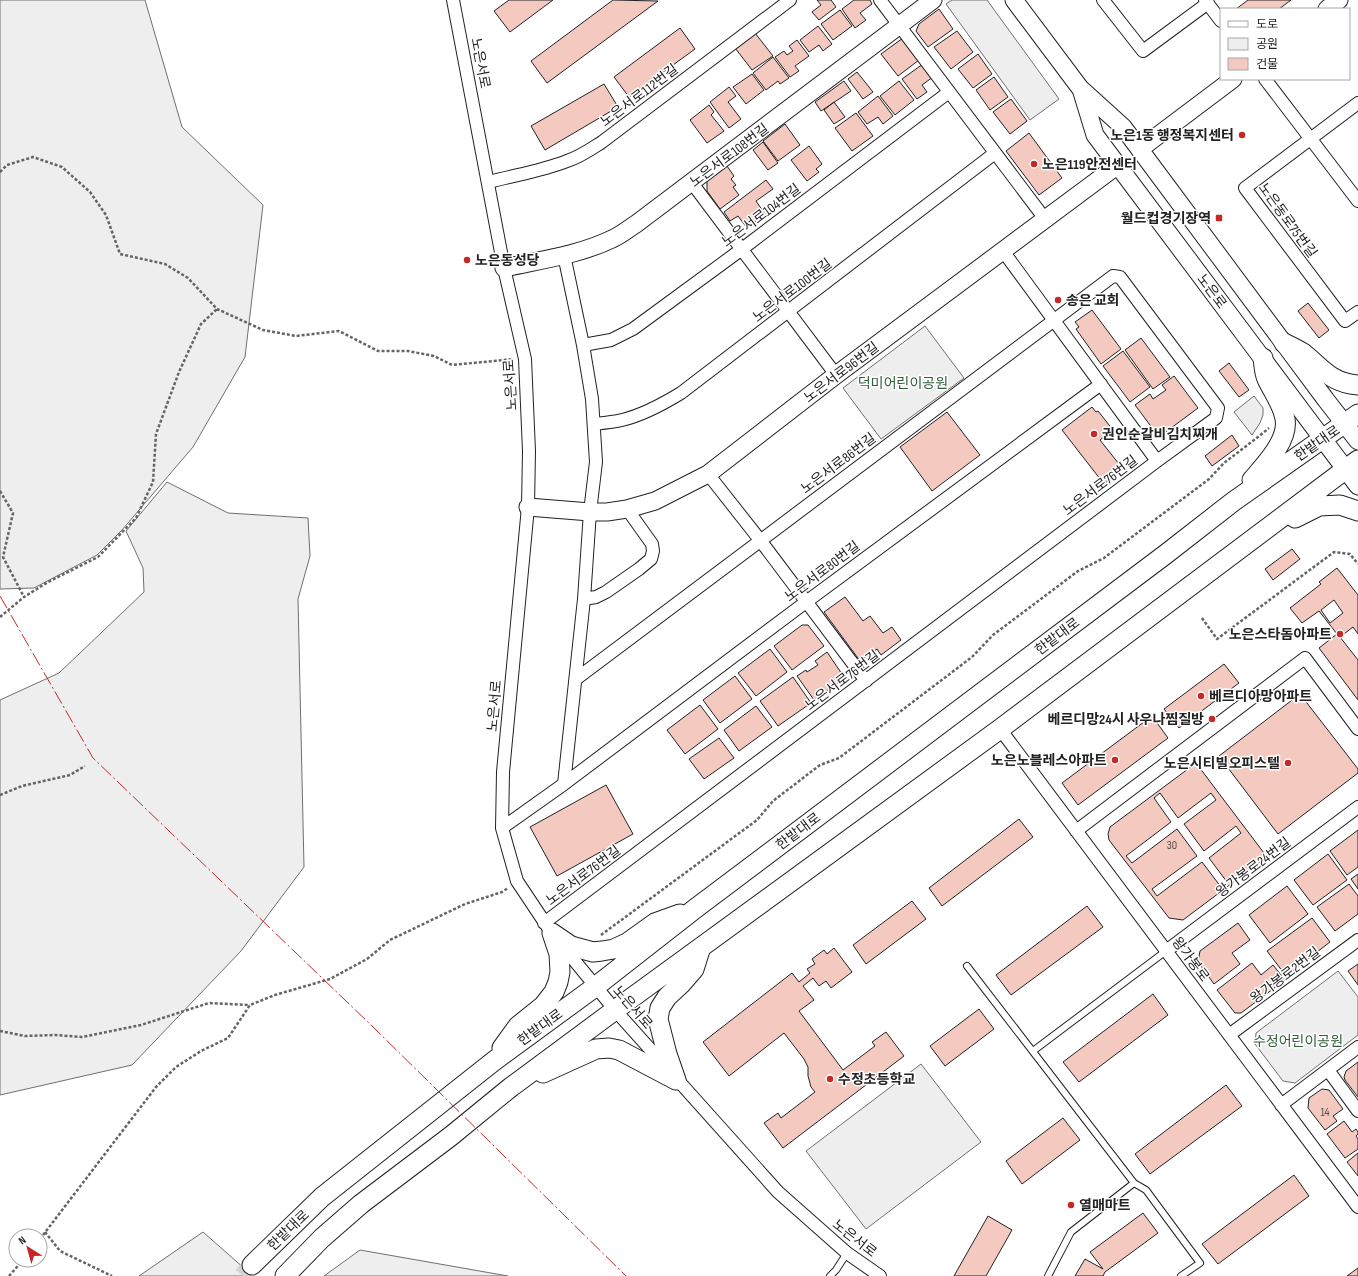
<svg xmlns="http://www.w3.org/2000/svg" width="1358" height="1276" viewBox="0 0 1358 1276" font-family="'Sofia Sans Condensed','Noto Sans KR',sans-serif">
<rect width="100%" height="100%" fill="#fff"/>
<path fill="#eee" stroke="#6f6f6f" d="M0,0H145L182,127L263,205L245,357L193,447L122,530L97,555L34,588L0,589Z
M952,0H987L1059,99L1030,120L946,4Z
M925,326L964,378L881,439L843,388Z
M167,482L228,513L308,518L310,556L298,599L304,867L241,951L132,1065L0,1095V700L59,673L144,592L143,568L126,531Z
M1338,971L1358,997V1035L1295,1083L1283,1081L1255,1044L1256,1033Z
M921,1064L981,1142L866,1229L806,1151Z
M203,1232L253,1276H139Z
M360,1250L508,1276H324Z"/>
<path fill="#ededed" stroke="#6f6f6f" d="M1254,396L1263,408V415L1260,423L1252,435L1234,412Z"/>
<path fill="#f3c9c0" stroke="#222" fill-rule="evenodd" d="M509,0H553L510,32L494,11Z
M613,0L658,1L547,83L531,61Z
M817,0H831L836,7L819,20L812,12L821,5Z
M854,0H870L872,4L860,13L866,20L855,28L842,9Z
M1248,0H1291L1279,9H1236Z
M939,9L953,29L928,47L916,31L919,24Z
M840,10L852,26L833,40L821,24Z
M818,26L832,44L823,51L819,45L809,52L800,40Z
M680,28L695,49L629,97L614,77Z
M957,31L973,52L951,69L934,47Z
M755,33L773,56L752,70L735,48Z
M903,38L919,60L898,76L881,54Z
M797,40L809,56L795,66L799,71L790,77L775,57L784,51L787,55L793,51L789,46Z
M978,54L992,74L973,88L958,69Z
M773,57L789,78L780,84L778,81L766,90L753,73Z
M923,64L933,77L922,85L927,92L917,99L902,79Z
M857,72L873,92L863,99L848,79Z
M752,74L764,90L746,104L733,87Z
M994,77L1008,97L990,110L976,90Z
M844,81L851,91L821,111L815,102Z
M899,81L914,100L895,115L880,96Z
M604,84L618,107L545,150L531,126Z
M729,87L736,96L728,102L741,119L729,128L710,102Z
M878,96L893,116L883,124L878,117L867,124L858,112Z
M1011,99L1027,121L1010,134L993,112Z
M834,102L845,117L834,124L824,110Z
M709,105L714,112L711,115L724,131L707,143L690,120Z
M856,113L873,136L852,151L835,128Z
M785,124L800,145L778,161L763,141Z
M1029,133L1062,178L1039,195L1006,151Z
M763,142L778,163L768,170L753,150Z
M809,146L822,164L816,169L819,172L807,181L791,160Z
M727,166L734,176L731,179L736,185L733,187L739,195L720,209L707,191V181Z
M766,180L773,189L756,201L765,214L747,228L738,216L730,221L724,212Z
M1308,303L1329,330L1319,338L1298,311Z
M1092,310L1121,349L1101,364L1076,329L1079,327L1075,322Z
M1141,338L1170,377L1153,389L1125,350Z
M1123,351L1150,387L1130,402L1103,366Z
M1229,363L1249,390L1239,397L1219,371Z
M1174,376L1198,408L1159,437L1135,405L1150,394L1153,399L1166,390L1162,385Z
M1092,407L1096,412L1098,411L1113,430L1100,440L1123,469L1104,484L1062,430Z
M947,412L980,455L932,491L900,447Z
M1232,435L1239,446L1212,466L1205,456Z
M1292,549L1300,559L1273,580L1265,569Z
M1337,568L1358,595V634L1353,627L1340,637L1358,660V700L1319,648L1337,634L1319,611L1302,623L1290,608L1321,584L1319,582ZM1334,600L1343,613L1330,623L1321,610Z
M845,597L863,621L870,616L883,633L892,627L901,640L881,655L877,649L860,661L824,612Z
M802,625H808L824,646L792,670L774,646Z
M770,649L787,672L756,696L738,673Z
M827,652L842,674L843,679L814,700L797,676L806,670L807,672L818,665L815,661Z
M1224,664L1239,683L1179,728L1164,709Z
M735,676L752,699L720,723L703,700Z
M793,677L811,703L778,726L760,701Z
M1300,694L1358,769V773L1278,834L1219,756Z
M700,705L718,729L685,754L667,730Z
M756,706L772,727L739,751L724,730Z
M1152,716L1168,738L1078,805L1062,783Z
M719,738L734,758L704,779L689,759Z
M1196,763L1267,857L1183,920L1169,918L1109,840L1108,834L1110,827ZM1160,793L1178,818L1211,793L1216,800L1184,824L1204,851L1236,826L1241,833L1209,858L1227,882L1221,887L1202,862L1157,896L1152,889L1197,856L1177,829L1132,863L1126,856L1171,822L1154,798Z
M606,785L633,834L557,876L530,827Z
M1019,819L1033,837L942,906L929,888Z
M1358,830V867L1347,875L1330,851Z
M1328,854L1347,880L1313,905L1294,880Z
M1358,874V889L1351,879Z
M1349,884L1358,896V914L1335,931L1317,907Z
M1287,886L1308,914L1270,943L1249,915Z
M912,901L926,919L866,964L853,945Z
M1087,906L1103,927L1011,995L996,975Z
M1312,918L1330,942L1286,976L1267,951Z
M1238,923L1250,940L1232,953L1240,964L1214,984L1198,962L1200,951Z
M834,948L852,972L831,988L826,981L819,986L813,978L803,986L814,1000L799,1011L843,1070L875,1046L872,1042L886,1032L904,1056L783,1148L764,1123L778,1113L781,1118L815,1092L811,1087L808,1076V1067L804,1059L784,1033L729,1076L703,1042L792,973L799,982L810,973L807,969L815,964L812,959L824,950L827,954Z
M1252,963L1261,975L1273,965L1285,980L1241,1013H1235L1217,990Z
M1358,964V985L1348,971Z
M1153,994L1168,1015L1079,1082L1063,1062Z
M979,1009L994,1029L945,1066L930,1046Z
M1358,1062V1097L1345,1080L1344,1077L1346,1071Z
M1226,1085L1242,1106L1150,1174L1135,1154Z
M1322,1089L1329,1090L1343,1109L1333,1116L1337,1121L1325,1130L1308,1108L1309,1098Z
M1063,1118L1080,1140L1022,1184L1006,1161Z
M1344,1121L1352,1132L1356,1129L1358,1132V1134L1356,1136L1358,1139V1149L1345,1158L1327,1134Z
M1358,1153V1176L1347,1162Z
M1294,1175L1309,1196L1218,1264L1202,1244Z
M1143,1213L1158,1233L1105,1272L1103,1276H1075L1085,1259L1103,1269L1090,1252Z
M988,1216L1012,1230L986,1276H954Z
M1358,1268V1276H1347Z"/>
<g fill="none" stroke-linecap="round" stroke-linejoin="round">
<path stroke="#d3d3d3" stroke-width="19" stroke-dasharray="19 10" stroke-linecap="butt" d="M243,1276L252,1265"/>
<defs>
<path id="lane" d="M967,966L1134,1183L1071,1232L1048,1276
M1033,1051L1166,951
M1134,1183L1146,1190L1200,1263L1181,1276
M830,1276L836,1270L847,1253"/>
<path id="street" d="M453,0L504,268L525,359L529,451L528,507L503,772L502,828L517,881L549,929
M880,0L1045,219
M1103,0L1143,51L1208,3
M1205,0L1221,21
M1265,79L1358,201
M1358,103L1245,188L1345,321L1358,312
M489,182C515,175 542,171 567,161C580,157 591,149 602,142L790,0
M692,183L836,375
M1003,251L1157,461
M564,255L583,345L592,399L596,462L590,512L584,599L564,784
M583,345L611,340L633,329L742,249L949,92
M594,424C603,423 613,422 622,420C643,415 663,404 681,393L995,153
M708,474L760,540L866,681
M584,599L596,597L606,592L639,569L651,559L653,551L652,544L627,509
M1000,729L1358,1207
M502,828L564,784L806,602L1101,384
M1076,831L1305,658L1358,729
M544,923L1157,461L1216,418L1218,408L1120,277L1113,276L576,679
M560,943L615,1010L778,1192L847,1253L880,1276
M1166,951L1358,807
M1229,1035L1358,940
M1328,1070L1358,1111
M1281,1105L1358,1047"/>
<path id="secondary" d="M1014,0L1080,88L1123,127L1326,400L1358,441
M1327,9L1339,0
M1081,89L1095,135L1358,486
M1140,149L1233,79
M504,268C540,260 579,255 612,239C621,235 628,229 636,224L933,0
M528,507L590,512H607L627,509L655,501L708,474L836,375L1118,165"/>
<path id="primary" d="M1284,343C1290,346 1297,349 1303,353C1323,369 1331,383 1358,385
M1252,480C1265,465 1289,440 1285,419C1283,405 1273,392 1267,379C1264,373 1264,365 1263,358
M1295,518L1319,506L1340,505L1358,511
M552,933L571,946L593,952L602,951L614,949L627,943L655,923L680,914
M502,1048L518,1026L543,1006L554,992L558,982L560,972L559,954L552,933
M543,1073L596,1049L609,1048L619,1050L676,1080
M676,1080L667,1054L658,1019L660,1008L667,997L681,984L694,969L701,947
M252,1265L322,1197L494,1061L595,987L696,908L1166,554L1234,501L1358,414
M285,1276L322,1238L361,1204L451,1136L511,1087L615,1010L1000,729L1358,460"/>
</defs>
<use href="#lane" stroke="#222" stroke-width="8"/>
<use href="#street" stroke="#222" stroke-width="14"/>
<use href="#secondary" stroke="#222" stroke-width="19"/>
<use href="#primary" stroke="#222" stroke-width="21"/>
<path stroke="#646464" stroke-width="2.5" stroke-dasharray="3 2" stroke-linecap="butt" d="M0,172L7,165L33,157L62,167L90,192L106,215L120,254L165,264L188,278L217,309L263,330L296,336L339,331L378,351H408L434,356L452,365L514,359
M0,491L13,513L3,557L24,597
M0,617L24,597L48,582L98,557L136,518L153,482L156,434L179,372L201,324L217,309
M1202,618L1217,639L1334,552L1350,554L1358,564
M0,795L22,786L70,775L85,766
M601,935L757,820L773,801L820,765L839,758L972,657L993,635L1078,571L1104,558L1209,479L1224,463L1258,437L1269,428
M0,1031L25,1036L55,1035L82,1037L141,1025L209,1003L250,1005
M45,1232L60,1251L112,1276
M40,1239L156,1087L176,1067L201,1051L228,1038L250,1005L275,995L330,979L367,959L390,940L465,904L502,892L508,888
M9,1276L23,1260"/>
<use href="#lane" stroke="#fff" stroke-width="6"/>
<use href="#street" stroke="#fff" stroke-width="12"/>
<use href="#secondary" stroke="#fff" stroke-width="17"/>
<use href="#primary" stroke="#fff" stroke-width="19"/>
<path stroke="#c62828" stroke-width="1" stroke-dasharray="14 3 2 3" stroke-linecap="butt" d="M0,596L93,758L371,1025L626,1276"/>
</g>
<g fill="#c62828" stroke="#fff" stroke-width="1.5">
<circle cx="1242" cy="135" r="4"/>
<circle cx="1034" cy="164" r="4"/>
<rect x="1215" y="214" width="8" height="8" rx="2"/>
<circle cx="467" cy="260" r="4"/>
<circle cx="1058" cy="300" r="4"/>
<circle cx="1094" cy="434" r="4"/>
<circle cx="1340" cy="634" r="4"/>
<circle cx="1201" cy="696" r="4"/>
<circle cx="1212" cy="719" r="4"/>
<circle cx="1115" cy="760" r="4"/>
<circle cx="1288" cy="763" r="4"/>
<circle cx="830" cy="1079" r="4"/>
<circle cx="1071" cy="1205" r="4"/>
</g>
<g text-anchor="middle" stroke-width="3" stroke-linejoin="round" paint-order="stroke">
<g font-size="12" fill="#564c4a">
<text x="1172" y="849">30</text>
<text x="1325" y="1116">14</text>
</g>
<g font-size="14" fill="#222" stroke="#fff">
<text transform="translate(481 63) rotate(79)" y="5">노은서로</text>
<text transform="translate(639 95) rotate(-37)" y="5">노은서로112번길</text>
<text transform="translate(729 155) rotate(-37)" y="5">노은서로108번길</text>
<text transform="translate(761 215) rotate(-37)" y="5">노은서로104번길</text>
<text transform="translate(1288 220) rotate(54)" y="5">노은동로75번길</text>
<text transform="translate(792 290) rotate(-37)" y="5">노은서로100번길</text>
<text transform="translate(1212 291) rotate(53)" y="5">노은로</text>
<text transform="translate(841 372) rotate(-37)" y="5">노은서로96번길</text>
<text transform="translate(510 385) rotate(-94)" y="5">노은서로</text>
<text transform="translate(1317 443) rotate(-35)" y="5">한밭대로</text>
<text transform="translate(838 463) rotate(-37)" y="5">노은서로86번길</text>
<text transform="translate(1100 485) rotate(-37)" y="5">노은서로76번길</text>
<text transform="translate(822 571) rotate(-37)" y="5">노은서로80번길</text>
<text transform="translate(1057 636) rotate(-37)" y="5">한밭대로</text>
<text transform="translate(842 680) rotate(-37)" y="5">노은서로76번길</text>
<text transform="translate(494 706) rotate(-85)" y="5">노은서로</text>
<text transform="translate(798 831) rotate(-37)" y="5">한밭대로</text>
<text transform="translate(1253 867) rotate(-37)" y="5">왕가봉로24번길</text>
<text transform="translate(583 875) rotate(-37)" y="5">노은서로76번길</text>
<text transform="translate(1191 959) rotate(53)" y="5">왕가봉로</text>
<text transform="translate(1285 975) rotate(-37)" y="5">왕가봉로2번길</text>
<text transform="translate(633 1007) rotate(49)" y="5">노은서로</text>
<text transform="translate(540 1027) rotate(-36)" y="5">한밭대로</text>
<text transform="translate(288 1230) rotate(-44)" y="5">한밭대로</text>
<text transform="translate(855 1238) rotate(38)" y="5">노은서로</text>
</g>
<g font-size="14" font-weight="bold" fill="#222" stroke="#fff" text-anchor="start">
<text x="1234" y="140" text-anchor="end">노은1동 행정복지센터</text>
<text x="1042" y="169">노은119안전센터</text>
<text x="1211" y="223" text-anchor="end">월드컵경기장역</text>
<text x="475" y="265">노은동성당</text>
<text x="1066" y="305">송은 교회</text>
<text x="1102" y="439">권인순갈비김치찌개</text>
<text x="1332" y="639" text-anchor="end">노은스타돔아파트</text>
<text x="1209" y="701">베르디아망아파트</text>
<text x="1204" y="724" text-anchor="end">베르디망24시 사우나찜질방</text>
<text x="1107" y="765" text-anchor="end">노은노블레스아파트</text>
<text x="1280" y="768" text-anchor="end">노은시티빌오피스텔</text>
<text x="838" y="1084">수정초등학교</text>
<text x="1079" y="1210">열매마트</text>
</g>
<g font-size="14" fill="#2f5e38" stroke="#fff">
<text x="903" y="388">덕미어린이공원</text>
<text x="1298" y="1046">수정어린이공원</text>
</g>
</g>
<rect x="1220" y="8" width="130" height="72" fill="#ffffff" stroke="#a7a7a7"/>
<rect x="1228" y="21" width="20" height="6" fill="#ffffff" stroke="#a7a7a7"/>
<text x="1256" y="28" font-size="12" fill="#222222">도로</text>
<rect x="1228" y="38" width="20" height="12" fill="#eeeeee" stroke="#a7a7a7"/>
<text x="1256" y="48" font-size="12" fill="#222222">공원</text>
<rect x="1228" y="58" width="20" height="12" fill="#f3c9c0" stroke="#a7a7a7"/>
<text x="1256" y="68" font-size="12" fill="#222222">건물</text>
<g transform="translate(28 1248) rotate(323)"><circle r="19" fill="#ffffff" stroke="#a7a7a7"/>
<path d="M0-3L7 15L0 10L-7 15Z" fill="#c62828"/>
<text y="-6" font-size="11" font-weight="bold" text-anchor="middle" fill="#222222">N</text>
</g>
</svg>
